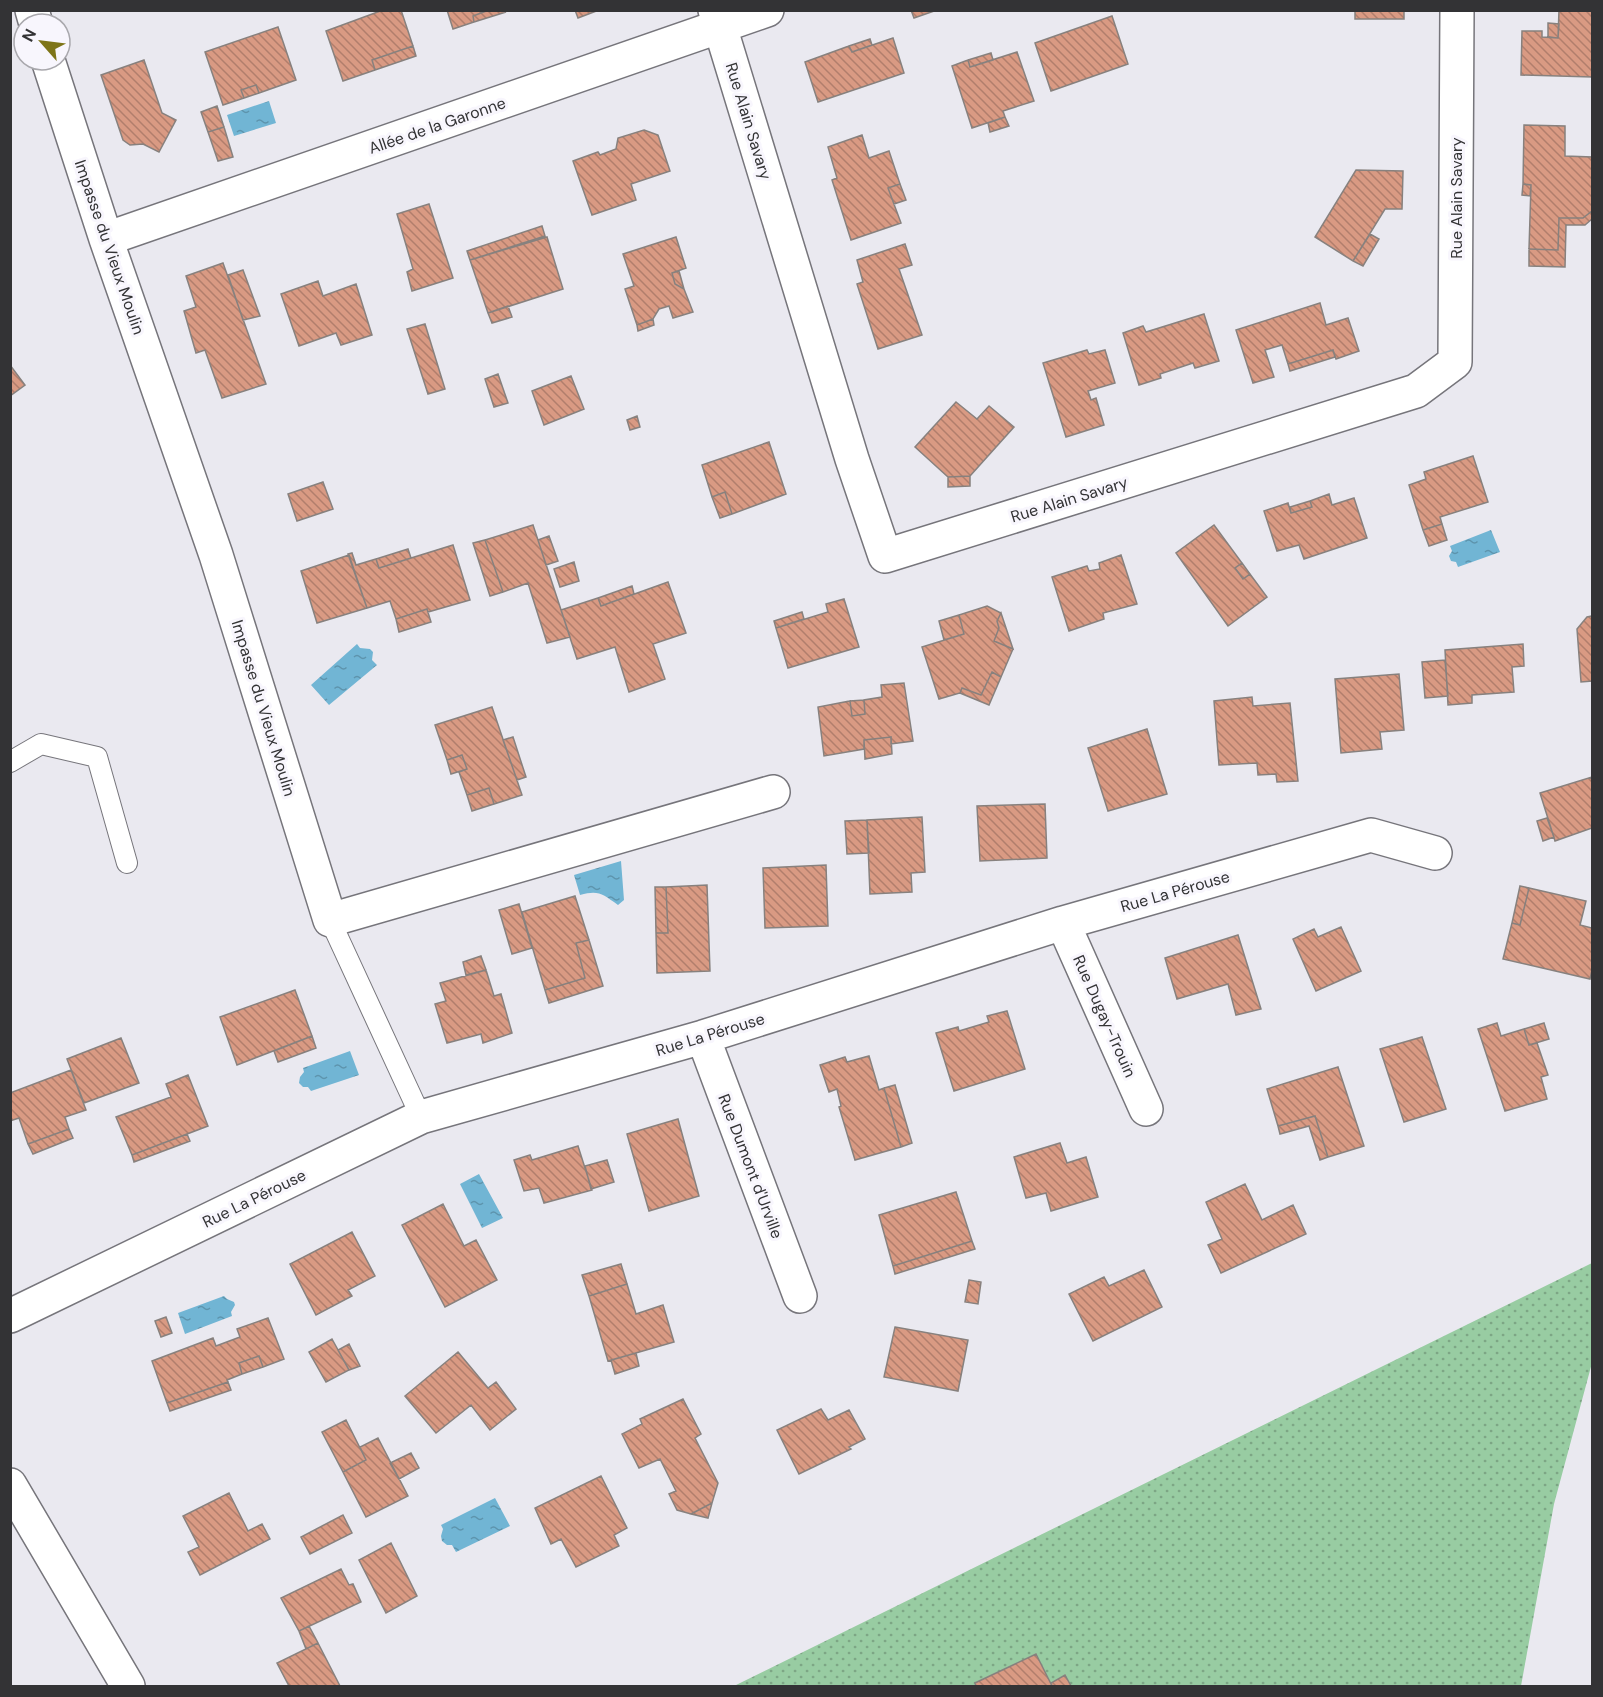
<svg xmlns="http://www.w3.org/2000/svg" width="1603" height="1697" viewBox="0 0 1603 1697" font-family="'DM Sans',sans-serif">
<defs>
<pattern id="garden-dots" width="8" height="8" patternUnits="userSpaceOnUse" patternTransform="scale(1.5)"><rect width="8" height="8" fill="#98cca2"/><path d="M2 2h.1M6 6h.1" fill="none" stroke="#7da685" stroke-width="1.8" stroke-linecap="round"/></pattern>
<pattern id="water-ripples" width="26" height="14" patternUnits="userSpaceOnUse" patternTransform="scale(1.5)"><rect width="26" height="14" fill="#71b5d4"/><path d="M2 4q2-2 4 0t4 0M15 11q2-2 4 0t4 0" fill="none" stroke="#5d94ad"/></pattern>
<pattern id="building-back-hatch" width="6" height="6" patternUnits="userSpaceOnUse" patternTransform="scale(1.5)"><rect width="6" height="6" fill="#d99a83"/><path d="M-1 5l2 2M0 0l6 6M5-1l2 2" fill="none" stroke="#b17e6c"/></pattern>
</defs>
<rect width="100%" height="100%" fill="#eae9f0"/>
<path fill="url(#garden-dots)" d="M1592,1263V1363L1554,1504L1521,1686H734Z"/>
<path fill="url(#water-ripples)" d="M269,101L276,123L234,136L227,115Z
M1491,530L1500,552L1458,567L1456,562L1451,561L1449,556L1452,551L1450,546Z
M357,644L360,648L370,649L373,652L372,660L377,665L329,705L311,685Z
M621,861L624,900L618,905C602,894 599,890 580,895L574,875Z
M350,1051L359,1075L311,1091L308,1087H303L299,1083L300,1077L304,1072L303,1068Z
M479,1174L503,1218L482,1228L460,1184Z
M224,1296L227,1299L234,1302L235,1305L231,1312L232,1316L185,1334L178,1313Z
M495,1498L510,1526L456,1552L452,1545H447L442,1541L441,1536L443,1529L441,1525Z"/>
<path fill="url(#building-back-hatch)" stroke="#87817e" stroke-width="1.5" d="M383,10H401L413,46L372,60L375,70L343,81L326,31Z
M447,10H489L473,16L474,22L453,29Z
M489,10L506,12L474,22L473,16Z
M575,10H599L578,18Z
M911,10H937L914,18Z
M1355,10H1404V19H1355Z
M1559,10H1592V77L1521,75L1522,31H1542V37L1558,38Z
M1112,16L1128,64L1051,91L1035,43Z
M1548,23L1559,24L1558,38L1548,37Z
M278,27L296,80L259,93L256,85L241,90L244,98L223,105L205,52Z
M893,38L904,73L818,102L805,62L849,46L852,52Z
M870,39L872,45L852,52L849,46Z
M413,46L416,56L375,70L372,60Z
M1017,52L1034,101L1003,111L1005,117L972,128L952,66L968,60L970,67Z
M991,53L993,60L970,67L968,60Z
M144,60L162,113L176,120L159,152L143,144L130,145L123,140L101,75Z
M256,85L259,93L244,98L241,90Z
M217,106L224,127L208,132L201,112Z
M1005,117L1009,126L990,132L988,123Z
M1524,125L1565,126V156L1592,157V211L1583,218H1559L1558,250L1529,249L1531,185L1523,184Z
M224,127L233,157L218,161L208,132Z
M644,130L658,135L670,171L631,184L636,200L592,215L573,161L598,152L600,155L616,149L618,138Z
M862,135L869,158L889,151L900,184L888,188L901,223L851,240L832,180L837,178L828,147Z
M1356,170L1403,171L1402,209H1385L1353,261L1315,237Z
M900,184L906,200L894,204L888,188Z
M1523,184L1531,185L1530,196L1522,195Z
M429,204L453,278L412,291L407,272L413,269L397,214Z
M1592,211V219L1585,225H1566L1565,267L1529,266V249L1558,250L1559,218H1583Z
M542,226L545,236L470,260L467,251Z
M1370,234L1379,239L1363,266L1353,261Z
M547,237L563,289L488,313L470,260Z
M676,237L686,268L672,273L675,284L684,289L693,312L673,318L669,306L659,309L653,319L637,325L625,289L634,286L623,254Z
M905,244L912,265L899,269L922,335L878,349L857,284L863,282L857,260Z
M223,263L266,384L222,398L205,350L196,353L184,311L196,307L186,276Z
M243,270L260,316L243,320L228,275Z
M679,271L684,289L675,284L672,273Z
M318,281L323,296L356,284L372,335L341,345L336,333L299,346L281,294Z
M1320,303L1326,325L1348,318L1359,351L1336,359L1333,350L1288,364L1282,345L1265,350L1274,377L1253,383L1236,330Z
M508,306L512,317L492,323L488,313Z
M1204,314L1219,361L1195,368L1193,363L1160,374L1161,378L1139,385L1123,333L1143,326L1146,332Z
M653,319L654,325L638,331L637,325Z
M425,324L445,389L428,394L407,329Z
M1087,350L1089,354L1105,350L1115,383L1088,391L1091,400L1096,398L1104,425L1066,437L1043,363Z
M1333,350L1335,357L1290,371L1288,364Z
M10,365L25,385L10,396Z
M498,374L508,403L494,407L485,379Z
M571,376L584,409L544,425L532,391Z
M956,402L977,419L989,406L1014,427L970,476L948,477L915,447Z
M637,416L640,427L630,430L627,420Z
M769,442L786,494L732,514L725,492L712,497L702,465Z
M1473,456L1488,502L1440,517L1442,524L1423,530L1409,485L1426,479L1424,472Z
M970,476V486L948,487V477Z
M323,482L333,509L297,521L288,494Z
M725,492L732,514L720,518L712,497Z
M1329,494L1332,505L1354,498L1367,538L1304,559L1299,545L1277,551L1264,511L1288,503L1291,513L1312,507L1310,501Z
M1310,501L1312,507L1291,513L1290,507Z
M1442,524L1447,540L1429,546L1423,530Z
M533,525L570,637L547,643L528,583L503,592L485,540Z
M1214,525L1242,563L1235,568L1243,579L1250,574L1267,597L1228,626L1176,553Z
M549,536L558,561L546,565L538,540Z
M485,540L503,592L490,596L473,543Z
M453,545L470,600L428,612L427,609L396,619L390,601L367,608L348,554L352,553L356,565L376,559L379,568Z
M408,549L411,558L379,568L376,559Z
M349,555L367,608L317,623L301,571Z
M1121,555L1137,604L1103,613L1104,619L1069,631L1052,577L1087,566L1089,571L1100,569L1099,563Z
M574,562L579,581L560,587L554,569Z
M1242,563L1250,574L1243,579L1235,568Z
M668,582L686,633L653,644L665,679L629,692L615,647L577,659L561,610L598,598L601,606Z
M632,586L634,594L601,606L598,598Z
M844,599L859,647L788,668L776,628L828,612L826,604Z
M987,606L1001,613L997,621L999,628L994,641L1013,649L1001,677L992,672L981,695L962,688L960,693L939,699L922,647L964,634L959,615Z
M427,609L431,622L399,632L396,619Z
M802,612L804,619L776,628L774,621Z
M1001,613L1013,649L994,641L999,628L997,621Z
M959,615L964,634L944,640L939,621Z
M1592,616V681L1581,682L1577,629L1587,617Z
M1523,644L1524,666L1512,667L1514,692L1472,695V703L1448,705L1445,650Z
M1445,660L1448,696L1425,698L1422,662Z
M992,672L1001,677L989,705L960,693L962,688L981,695Z
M1399,674L1404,730L1380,732L1382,749L1341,753L1335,679Z
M904,683L913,741L891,744V737L864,740V749L824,756L818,707L850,701L852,716L865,714L864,700L882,697L881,685Z
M1252,697L1253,706L1290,703L1298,781L1277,782L1276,774L1258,775L1257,763L1219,765L1214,701Z
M864,700L865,714L852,716L850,701Z
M492,707L522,795L494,804L489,788L467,795L459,772L467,769L462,755L447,760L435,725Z
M1147,729L1167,794L1108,811L1088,748Z
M513,737L526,777L517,780L503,740Z
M891,737L892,754L865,759L864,740Z
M462,755L467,769L451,774L447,760Z
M1592,777V828L1555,841L1540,793Z
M489,788L494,804L472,811L467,795Z
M1045,804L1047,858L980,861L977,806Z
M922,817L925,872L911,873L912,892L870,894L867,820Z
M1547,818L1554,837L1543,841L1537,821Z
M867,820L869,853L847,854L845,821Z
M826,865L828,926L765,928L763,868Z
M707,885L710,971L657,973L656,933H668L666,887Z
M1520,886L1529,888L1520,925L1512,923Z
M655,887H666L668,933H656Z
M1529,888L1586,901L1580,925L1592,928V970L1590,979L1503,959L1512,923L1520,925Z
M575,896L589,940L576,943L585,978L545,990L522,912Z
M519,904L532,948L512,954L499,910Z
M1341,927L1361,971L1316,991L1293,939L1314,929L1318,937Z
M1238,935L1261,1009L1236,1015L1228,984L1177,999L1165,958Z
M589,940L603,986L549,1003L545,990L585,978L576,943Z
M481,956L486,970L466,975L463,962Z
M486,970L494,996L501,994L512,1033L483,1043L481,1034L447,1043L435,1004L446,1001L440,983Z
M295,990L312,1036L237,1065L220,1017Z
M1007,1011L1025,1069L954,1091L936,1033L958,1027L959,1031L989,1022L987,1016Z
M1497,1023L1501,1036L1524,1029L1529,1045L1537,1043L1548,1075L1541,1077L1547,1099L1505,1111L1478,1029Z
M1544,1023L1549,1039L1529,1045L1524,1029Z
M312,1036L316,1048L278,1062L274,1051Z
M1422,1037L1446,1109L1404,1122L1380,1049Z
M121,1038L139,1083L84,1103L67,1059Z
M869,1056L879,1090L884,1088L901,1147L855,1160L839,1107L841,1106L837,1089L829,1092L820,1065L845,1057L847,1062Z
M1338,1067L1364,1146L1328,1157L1315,1116L1278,1126L1267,1089Z
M71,1070L86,1110L65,1117L69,1129L28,1144L19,1118L10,1121V1093Z
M188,1075L208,1126L132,1155L116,1117L171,1097L166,1084Z
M895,1085L912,1143L901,1147L884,1088Z
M1315,1116L1328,1157L1320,1160L1309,1126L1280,1134L1278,1126Z
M678,1119L699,1196L649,1211L627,1134Z
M69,1129L73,1138L33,1154L28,1144Z
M187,1134L190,1141L134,1162L132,1155Z
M1060,1143L1067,1163L1086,1157L1098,1197L1051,1211L1046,1193L1026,1198L1014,1157Z
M578,1146L592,1190L544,1203L539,1188L524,1191L514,1160L530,1155L532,1160Z
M607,1160L614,1182L591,1189L585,1166Z
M1245,1184L1262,1220L1293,1205L1306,1234L1221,1273L1208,1245L1222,1239L1206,1202Z
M956,1192L972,1241L893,1266L879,1215Z
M443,1204L464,1246L476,1240L497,1280L445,1307L402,1225Z
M352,1232L375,1276L348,1290L352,1296L316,1315L290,1264Z
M972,1241L975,1249L895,1274L893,1266Z
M621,1264L627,1284L589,1296L582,1275Z
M1144,1270L1162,1307L1093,1341L1069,1294L1104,1277L1109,1286Z
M969,1280L981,1282L978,1304L965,1302Z
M627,1284L636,1314L663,1305L674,1342L608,1361L589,1296Z
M166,1317L172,1333L161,1337L155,1321Z
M268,1318L284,1359L263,1367L259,1356L239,1363L242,1374L227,1380L228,1382L167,1403L152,1361L213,1338L216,1346L240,1337L237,1329Z
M895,1327L968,1340L958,1391L884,1377Z
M332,1339L349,1370L326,1382L309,1352Z
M349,1344L360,1366L349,1370L338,1350Z
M458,1352L488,1388L496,1382L516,1409L490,1430L471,1405L436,1433L405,1396Z
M636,1353L639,1366L615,1374L611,1360Z
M259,1356L263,1367L242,1374L239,1363Z
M228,1382L231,1390L170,1411L167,1403Z
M683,1399L701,1434L695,1438L718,1483L712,1503L691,1514L677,1510L669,1494L676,1491L660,1459L639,1468L622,1434L642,1424L640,1419Z
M821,1409L828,1420L849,1410L865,1439L849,1447L851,1449L799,1474L777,1430Z
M346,1420L366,1460L343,1472L322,1432Z
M378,1438L408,1496L366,1517L343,1472L366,1460L360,1447Z
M411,1453L419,1468L399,1479L390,1463Z
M601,1476L627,1528L614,1535L619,1546L576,1567L561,1539L551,1544L535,1508Z
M229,1493L248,1531L262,1524L270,1539L200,1575L188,1552L199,1547L183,1516Z
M712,1503L708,1518L691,1514Z
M343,1515L352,1533L310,1554L301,1537Z
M391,1543L417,1596L386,1613L359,1560Z
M341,1569L349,1585L353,1584L361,1602L299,1631L281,1598Z
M309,1626L318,1643L306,1649L299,1631Z
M318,1643L340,1686H289L277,1663Z
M1036,1654L1052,1686H976L975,1683Z
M1065,1675L1071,1686H1052L1051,1683Z"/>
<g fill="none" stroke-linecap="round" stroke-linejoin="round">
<defs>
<path id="lane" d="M10,762L41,744L97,757L127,863
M330,920L421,1117"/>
<path id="street" d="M32,10L36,24
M715,10L852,459L885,556L1416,391L1455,362L1457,10
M48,60L106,239L216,555L330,920L773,792
M106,239L767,10
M1063,923L1146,1109
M703,1037L800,1296
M10,1316L421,1117L703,1037L1063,923L1371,835L1435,853"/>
<path id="secondary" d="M10,1485L128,1686"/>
</defs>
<use href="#lane" stroke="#76757b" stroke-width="22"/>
<use href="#street" stroke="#76757b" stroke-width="36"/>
<use href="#secondary" stroke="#76757b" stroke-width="36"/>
<use href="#lane" stroke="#fff" stroke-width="20"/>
<use href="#street" stroke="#fff" stroke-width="33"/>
<use href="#secondary" stroke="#fff" stroke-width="33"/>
</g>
<g text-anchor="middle" stroke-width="6" stroke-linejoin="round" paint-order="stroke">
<g font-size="16" fill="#333335" stroke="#f8f6fd">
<text transform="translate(749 121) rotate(73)" y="6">Rue Alain Savary</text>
<text transform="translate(437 125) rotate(-19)" y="6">Allée de la Garonne</text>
<text transform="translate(1456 198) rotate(-90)" y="6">Rue Alain Savary</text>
<text transform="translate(110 247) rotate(71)" y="6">Impasse du Vieux Moulin</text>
<text transform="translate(1069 499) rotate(-17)" y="6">Rue Alain Savary</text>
<text transform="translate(264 708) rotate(73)" y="6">Impasse du Vieux Moulin</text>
<text transform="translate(1175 891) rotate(-16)" y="6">Rue La Pérouse</text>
<text transform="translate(1105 1016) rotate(66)" y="6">Rue Dugay-Trouin</text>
<text transform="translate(710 1034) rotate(-17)" y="6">Rue La Pérouse</text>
<text transform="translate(751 1166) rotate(69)" y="6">Rue Dumont d'Urville</text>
<text transform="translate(254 1198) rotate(-26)" y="6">Rue La Pérouse</text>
</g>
</g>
<rect width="1603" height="1697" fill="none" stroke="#333335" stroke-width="24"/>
<g transform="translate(42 42) rotate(298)"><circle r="28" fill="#f8f6fd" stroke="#a9a8ad" stroke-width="1.5"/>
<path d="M0-4.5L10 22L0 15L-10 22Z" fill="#7e7518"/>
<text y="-9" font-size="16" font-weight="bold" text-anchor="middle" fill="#333335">N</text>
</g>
</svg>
